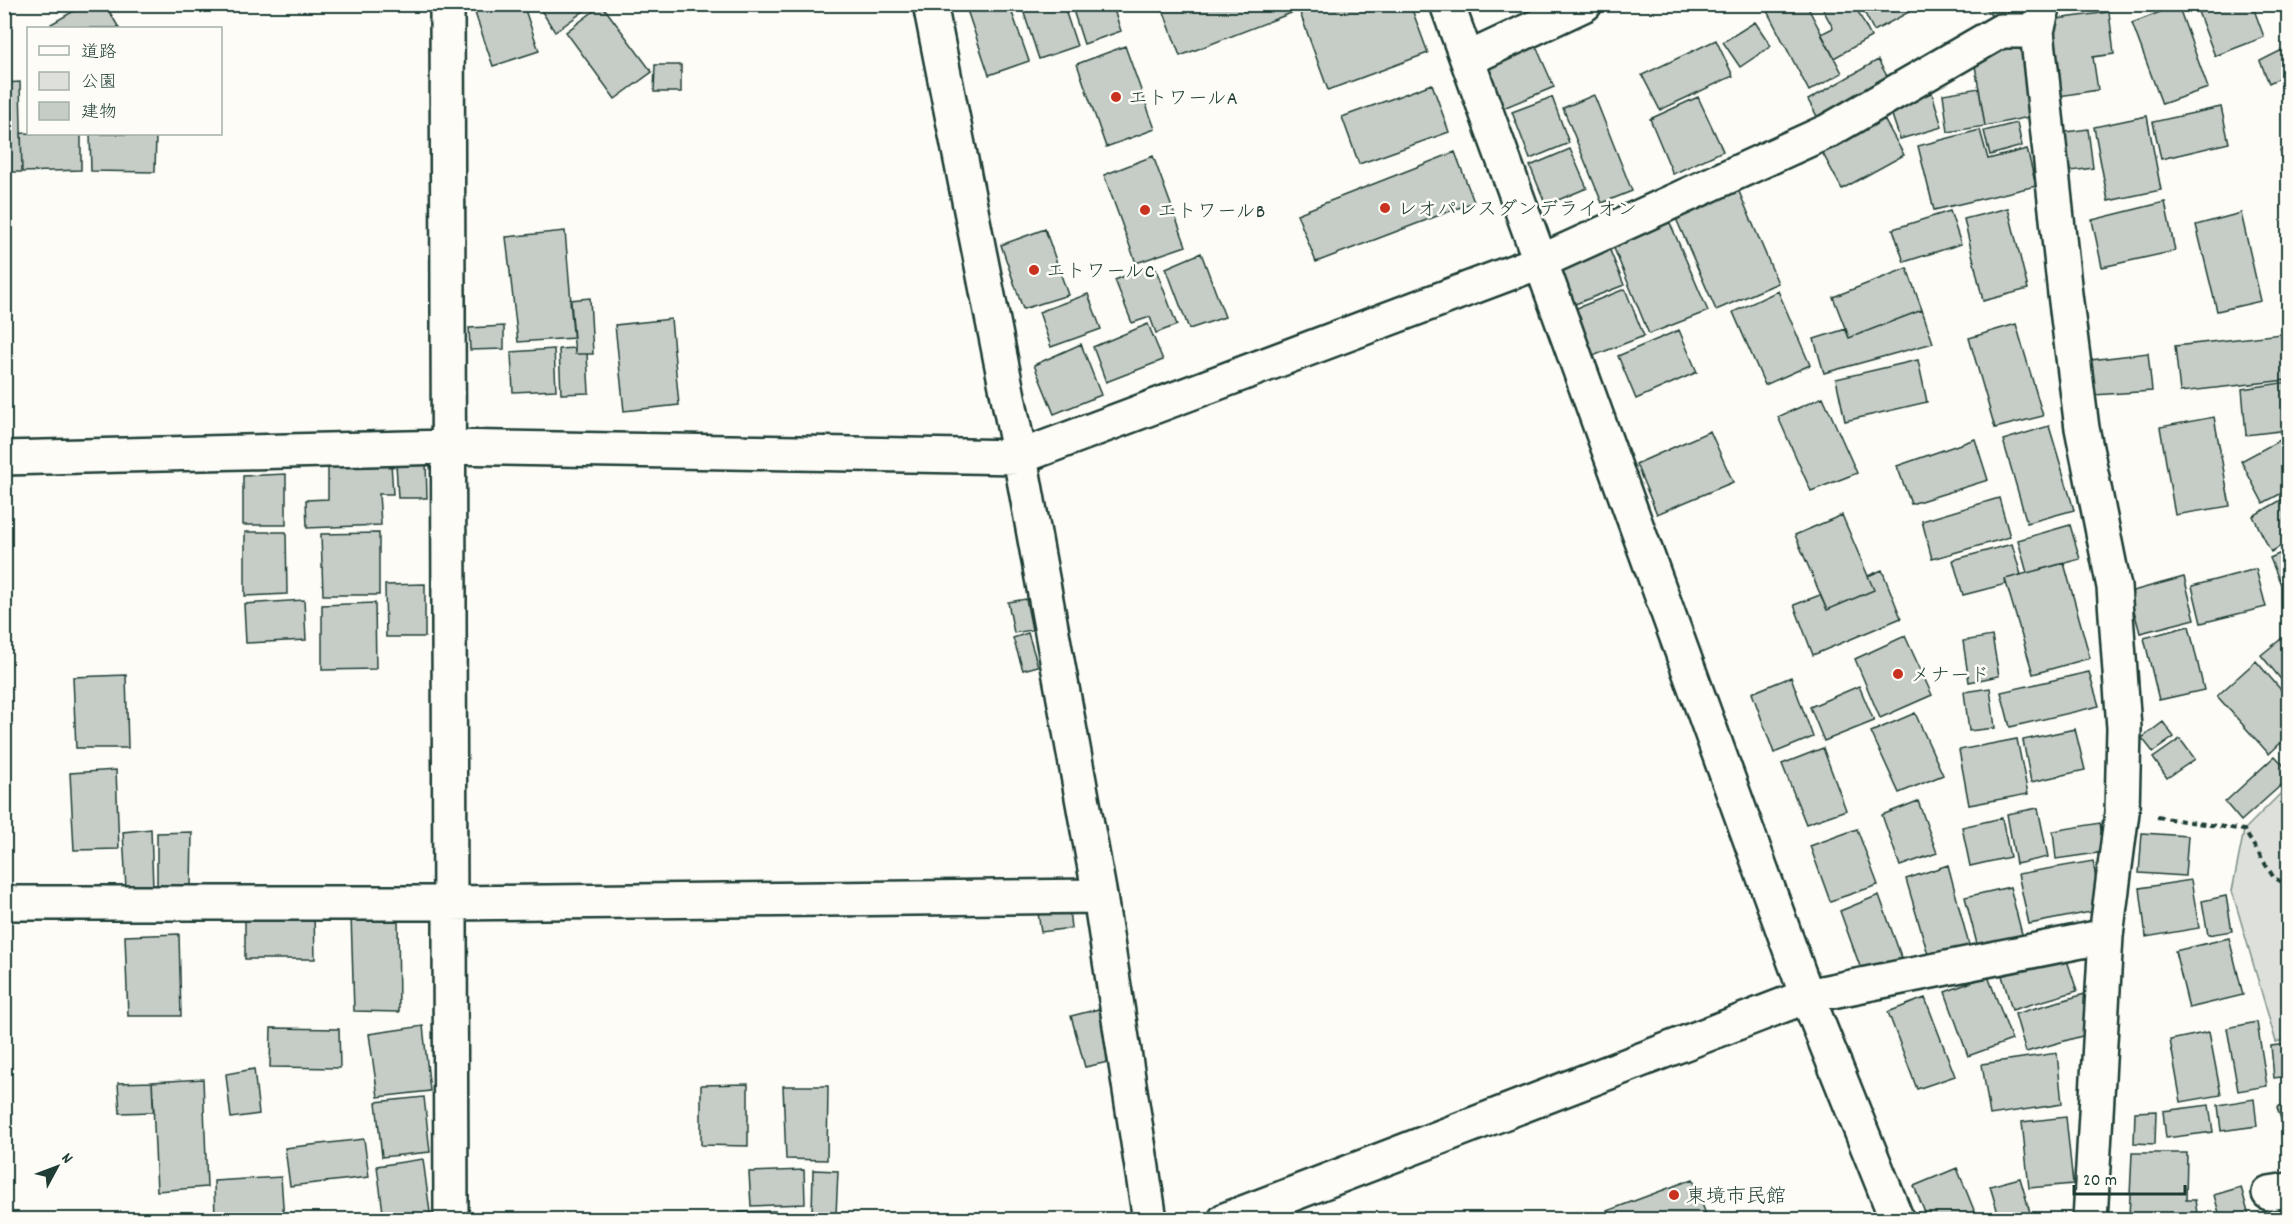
<svg xmlns="http://www.w3.org/2000/svg" width="2293" height="1224" viewBox="0 0 2293 1224" font-family="Dekko,'Klee One',sans-serif">
<rect width="100%" height="100%" fill="#fdfcf7"/>
<filter id="ink" filterUnits="userSpaceOnUse"><feTurbulence type="fractalNoise" baseFrequency=".0167" numOctaves="2"/><feDisplacementMap in="SourceGraphic" scale="12" xChannelSelector="R" yChannelSelector="G"/><feConvolveMatrix kernelMatrix="1 2 1 2 8 2 1 2 1" color-interpolation-filters="sRGB"/></filter>
<g filter="url(#ink)">
<path fill="#dde0db" stroke="#7e8e88" stroke-width="1.5" d="M2288,786V1039L2276,1042L2232,891L2244,830Z"/>
<path fill="#c6cdc7" stroke="#1f3d34" stroke-width="1.5" d="M86,4H105L119,28H53L51,24Z
M472,4H523L539,51L493,66Z
M537,4H592V5L555,32Z
M965,4H1009L1029,61L989,75Z
M1021,4H1063L1077,46L1039,59Z
M1071,4H1112L1121,31L1084,44Z
M1161,4H1410L1428,53L1328,90L1299,10L1180,56Z
M1774,4H1806L1842,73L1809,91L1766,9Z
M1820,4H1854L1871,37L1834,58L1821,34L1833,28Z
M1860,4H1905L1909,12L1874,31Z
M1981,4H2017L2012,21L1991,15Z
M2195,4H2252L2264,37L2215,56Z
M602,5L652,72L615,99L566,32Z
M2178,5L2208,88L2162,104L2132,23Z
M2109,12L2114,54L2093,57L2098,90L2059,96L2049,20Z
M1755,22L1771,46L1740,67L1723,42Z
M1716,40L1733,76L1660,110L1642,75Z
M1535,44L1554,87L1501,109L1484,66Z
M2022,44L2034,116L1985,126L1973,53Z
M1125,46L1155,129L1106,147L1077,64Z
M2288,47V74L2269,83L2260,61Z
M1878,60L1892,85L1822,125L1808,100Z
M655,65H681V92H654Z
M20,82L22,172H4V83Z
M1432,84L1449,132L1359,164L1342,117Z
M1979,88L1985,126L1948,132L1943,94Z
M1932,93L1942,127L1900,139L1889,106Z
M1594,95L1632,191L1602,203L1563,108Z
M1552,97L1569,143L1530,159L1512,112Z
M1698,97L1723,151L1673,174L1650,119Z
M2221,107L2229,143L2161,159L2153,122Z
M2147,116L2161,190L2108,201L2094,127Z
M1884,119L1904,155L1842,189L1822,152Z
M2017,123L2022,146L1990,155L1984,131Z
M2088,129L2093,168L2064,172L2059,133Z
M1980,130L1988,159L2027,149L2036,186L1934,210L1918,146Z
M21,133L81,134V170L22,172Z
M90,134H156L155,172L91,171Z
M2288,146V170L2280,150Z
M1570,149L1587,188L1546,205L1530,166Z
M1455,152L1474,202L1316,262L1297,214Z
M1153,156L1186,246L1136,263L1104,175Z
M1737,187L1778,283L1716,310L1674,214Z
M2165,202L2175,251L2102,267L2092,220Z
M2008,208L2028,289L1983,301L1964,219Z
M1950,211L1961,244L1904,262L1893,229Z
M2241,213L2261,301L2217,311L2196,225Z
M1667,216L1708,311L1649,334L1611,241Z
M1045,229L1068,295L1023,309L1001,245Z
M565,231L574,338L518,342L506,237Z
M1607,243L1624,285L1570,306L1554,264Z
M1201,253L1225,317L1189,329L1166,268Z
M1154,264L1177,325L1156,333L1150,317L1132,323L1115,280Z
M1907,268L1922,310L1849,338L1833,297Z
M1625,289L1644,336L1590,357L1572,310Z
M1778,291L1810,365L1765,385L1733,312Z
M1088,294L1101,329L1051,347L1039,312Z
M590,298L593,354H575L570,300Z
M1922,310L1933,343L1824,373L1814,339L1846,329L1849,338Z
M671,319L679,405L624,411L615,325Z
M1148,324L1163,360L1106,382L1093,347Z
M2016,324L2043,416L1995,428L1969,338Z
M504,326V349L470,350L469,328Z
M1679,330L1697,372L1636,399L1618,356Z
M2281,334L2286,380L2180,392L2175,346Z
M1081,344L1101,395L1054,414L1034,365Z
M575,348V354H587L589,393L561,394L559,349Z
M554,349L556,390L513,392L511,352Z
M2148,353L2152,391L2094,395L2091,360Z
M1918,360L1927,402L1845,421L1836,379Z
M2288,382V430L2246,435L2242,389Z
M1823,397L1857,473L1811,491L1778,417Z
M2214,417L2230,506L2175,515L2160,427Z
M2049,426L2074,510L2027,523L2003,440Z
M1710,431L1733,482L1657,514L1636,464Z
M1975,439L1988,480L1911,504L1897,466Z
M2282,439L2288,451V490L2263,503L2241,461Z
M426,462L427,498H398L396,463Z
M391,463L393,494H379L381,525L307,528L306,500L328,499V467Z
M286,474V525H243V476Z
M2288,496V542L2271,552L2253,516Z
M1999,498L2010,537L1932,559L1922,521Z
M1842,515L1874,590L1827,610L1795,535Z
M2070,525L2080,559L2027,573L2018,540Z
M245,532H286L287,594L245,596Z
M379,533V595H323L321,534Z
M2012,544L2021,575L2005,579L2006,584L1963,595L1953,560Z
M2288,550V593L2285,594L2270,558Z
M2064,563L2090,658L2033,674L2005,579Z
M2256,569L2266,607L2201,623L2192,586Z
M1882,570L1901,618L1813,655L1794,605L1820,595L1827,610L1874,590L1868,576Z
M2184,577L2195,619L2140,633L2129,592Z
M425,584V637H386L385,585Z
M1026,599L1032,630L1014,633L1008,602Z
M304,600L306,640L246,643L244,604Z
M375,603L376,669L322,670V605Z
M2189,626L2204,690L2159,700L2144,638Z
M1028,633L1038,666L1023,670L1013,638Z
M2286,635L2288,638V688L2261,655Z
M1905,636L1932,695L1880,718L1855,659Z
M1992,636L1999,676L1969,682L1963,641Z
M2256,661L2288,698V736L2269,754L2217,696Z
M2089,672L2099,706L2010,727L2001,692Z
M126,675L128,748H76L73,677Z
M1791,677L1813,737L1774,753L1752,693Z
M1859,686L1874,721L1824,741L1810,707Z
M1990,688L1995,728L1969,731L1964,692Z
M1915,713L1943,775L1899,793L1871,732Z
M2163,722L2174,737L2153,752L2142,738Z
M2075,729L2085,770L2031,782L2023,740Z
M2017,739L2028,794L1969,805L1959,750Z
M2180,739L2195,759L2167,778L2153,758Z
M1823,748L1846,810L1806,824L1782,764Z
M2275,756L2288,770V779L2241,821L2225,802Z
M116,770L119,849L74,850L70,773Z
M1918,801L1937,853L1900,866L1882,815Z
M2038,808L2048,857L2016,864L2007,814Z
M2002,818L2010,857L1970,866L1962,827Z
M2100,823L2104,852L2056,859L2053,831Z
M151,829L153,888L126,889L123,832Z
M1857,829L1878,885L1830,901L1810,846Z
M192,832L191,886L157,885V833Z
M2142,833L2188,836L2185,876L2139,873Z
M2093,861L2101,910L2029,924L2018,874Z
M1948,865L1970,949L1930,961L1906,879Z
M2191,880L2199,928L2146,937L2140,888Z
M2010,887L2024,942L1979,952L1965,897Z
M1879,895L1902,959L1862,972L1840,911Z
M2226,896L2232,931L2208,935L2202,901Z
M1069,909L1071,928L1041,932L1038,913Z
M314,914L315,959H245V916Z
M351,915H398L399,1012L354,1011Z
M179,934L181,1016H128L125,936Z
M2229,938L2243,995L2189,1008L2175,951Z
M2065,954L2077,991L2012,1010L2001,972Z
M1988,976L2012,1040L1968,1056L1945,992Z
M2085,994L2096,1032L2026,1052L2015,1014Z
M1925,998L1955,1076L1917,1089L1888,1012Z
M1099,1009L1113,1061L1085,1067L1071,1016Z
M2257,1022L2267,1086L2238,1091L2227,1028Z
M423,1026L430,1091L378,1097L369,1034Z
M271,1028L339,1029L340,1068L270,1067Z
M2209,1032L2221,1095L2181,1102L2170,1040Z
M2288,1044V1076L2274,1078L2271,1046Z
M2057,1053L2062,1104L1990,1115L1982,1064Z
M254,1069L259,1114L231,1118L226,1074Z
M203,1079L207,1187L157,1191L152,1082Z
M152,1082L154,1112L120,1113L118,1083Z
M748,1084V1146L701,1145V1085Z
M783,1086H828L827,1160L786,1159Z
M424,1097L430,1152L382,1157L376,1102Z
M2254,1099L2257,1126L2221,1131L2218,1105Z
M2288,1103V1141L2277,1107Z
M2209,1105L2213,1132L2166,1138L2163,1111Z
M2156,1111L2155,1144L2134,1143L2135,1112Z
M2066,1117L2073,1184L2029,1188L2022,1122Z
M364,1139L369,1177L290,1186L285,1148Z
M2132,1153H2187L2186,1200H2195L2198,1220H2145V1218L2129,1217Z
M423,1159L431,1220H384L377,1166Z
M1957,1168L1978,1220H1928L1914,1186Z
M804,1170L805,1204L751,1206L749,1172Z
M813,1170L838,1171L836,1215L812,1213Z
M281,1177L284,1220H215L214,1181Z
M2020,1178L2031,1216L2017,1220H2000L1990,1186Z
M1693,1179L1708,1220H1610L1607,1211Z
M2241,1187L2250,1220H2221L2214,1195Z
M2288,1205V1220H2259L2257,1214Z
M775,1211L776,1220H740L739,1212Z"/>
<g fill="none" stroke-linecap="round" stroke-linejoin="round">
<defs>
<path id="street" d="M447,4L451,1220
M930,4L1020,457L1100,896L1150,1220
M1447,4L1807,996L1897,1220
M2044,4L2037,31L2065,294L2082,428L2114,587L2124,728L2122,812L2106,936L2090,1220
M1468,59L1585,4
M4,458L448,447L1020,457L1542,261L1828,131L2001,31H2037
M4,903H451L1100,896
M2269,1193L2288,1190
M1225,1220L1807,996L2106,936"/>
</defs>
<use href="#street" stroke="#1f3d34" stroke-width="38"/>
<path stroke="#1f3d34" stroke-width="4" stroke-dasharray="6 4.5" stroke-linecap="butt" d="M2078,9L2113,4
M2157,817L2244,830L2274,878L2288,885"/>
<use href="#street" stroke="#fdfcf7" stroke-width="33"/>
</g>
</g>
<g fill="#c8321e" stroke="#fdfcf7" stroke-width="2">
<circle cx="1116" cy="97" r="6"/>
<circle cx="1385" cy="208" r="6"/>
<circle cx="1145" cy="210" r="6"/>
<circle cx="1034" cy="270" r="6"/>
<circle cx="1898" cy="674" r="6"/>
<circle cx="1674" cy="1195" r="6"/>
</g>
<g text-anchor="middle" stroke-width="5" stroke-linejoin="round" paint-order="stroke">
<g font-size="20" fill="#1f3d34" stroke="#fdfcf7" text-anchor="start">
<text x="1128" y="104">エトワールA</text>
<text x="1397" y="215">レオパレスダンデライオン</text>
<text x="1157" y="217">エトワールB</text>
<text x="1046" y="277">エトワールC</text>
<text x="1910" y="681">メナード</text>
<text x="1686" y="1202">東境市民館</text>
</g>
</g>
<rect width="2293" height="1224" fill="none" stroke="#fdfcf7" stroke-width="24"/>
<rect x="12" y="12" width="2269" height="1200" fill="none" stroke="#1f3d34" stroke-width="2" filter="url(#ink)"/>
<rect x="27" y="27" width="195" height="108" fill="#fdfcf7" stroke="#a4b0a9" stroke-width="1.5"/>
<rect x="39" y="46" width="30" height="9" fill="#fdfcf7" stroke="#a4b0a9" stroke-width="1.5"/>
<text x="81" y="57" font-size="18" fill="#1f3d34">道路</text>
<rect x="39" y="72" width="30" height="18" fill="#dde0db" stroke="#a4b0a9" stroke-width="1.5"/>
<text x="81" y="87" font-size="18" fill="#1f3d34">公園</text>
<rect x="39" y="102" width="30" height="18" fill="#c6cdc7" stroke="#a4b0a9" stroke-width="1.5"/>
<text x="81" y="117" font-size="18" fill="#1f3d34">建物</text>
<g transform="translate(57 1167) rotate(49)" stroke="#fdfcf7" stroke-width="4.5" paint-order="stroke">
<path d="M0-4.5L10 22L0 15L-10 22Z" fill="#1f3d34"/>
<text y="-9" font-size="16" font-weight="bold" text-anchor="middle" fill="#1f3d34">N</text>
</g>
<path d="M2074 1185v9h111v-9" fill="none" stroke="#1f3d34" stroke-width="3"/>
<text x="2083" y="1185" font-size="18" fill="#1f3d34" stroke="#fdfcf7" stroke-width="4.5" paint-order="stroke">20 m</text>
</svg>
